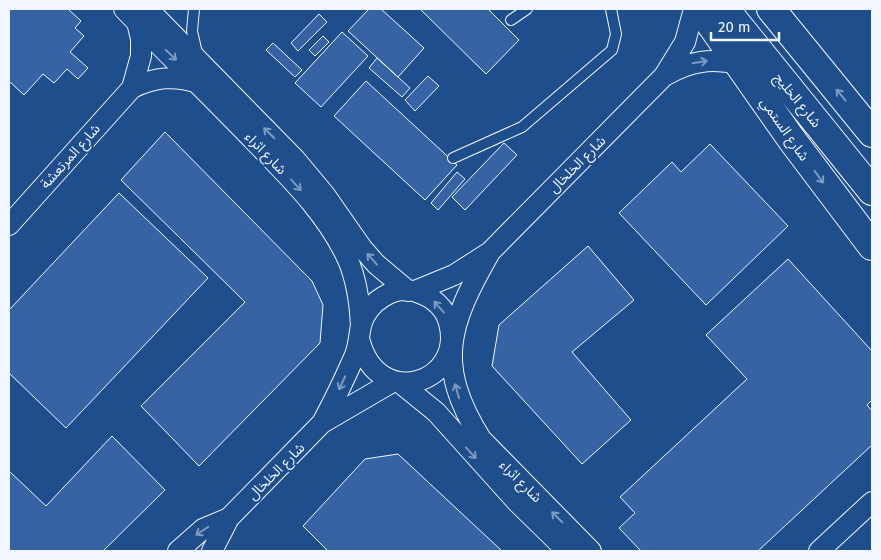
<svg xmlns="http://www.w3.org/2000/svg" width="881" height="560" viewBox="0 0 881 560" font-family="'Fira Sans','Noto Sans Arabic',sans-serif">
<rect width="100%" height="100%" fill="#1f4e8c"/>
<path fill="#3563a3" stroke="#f2f6ff" d="M9,9H68L81,21L75,28L84,36L70,52L88,68L78,79L67,69L54,83L43,74L24,95L9,81Z
M369,9H381L424,48L398,77L348,31Z
M423,9H488L519,40L486,74L421,10Z
M319,14L327,22L298,51L291,43Z
M342,32L368,56L321,107L295,83Z
M323,36L329,42L315,56L309,50Z
M273,43L302,70L295,77L266,50Z
M377,58L410,88L402,97L369,68Z
M428,76L439,86L415,111L405,100Z
M366,81L457,165L425,200L334,116Z
M165,132L312,281L323,305L320,343L199,466L141,406L245,302L121,180Z
M504,143L517,155L465,210L452,197Z
M710,144L788,226L706,305L619,213L672,162L681,172Z
M457,172L465,179L438,210L431,203Z
M119,193L208,278L66,428L9,373V310Z
M588,246L634,300L572,352L631,420L582,464L492,366L499,325Z
M788,259L872,351V400L867,405L872,411V445L758,551H641L619,528L635,513L620,497L747,379L706,335Z
M112,436L165,490L103,551H9V471L46,506Z
M398,454L502,551H328L303,526L365,459Z"/>
<g fill="none" stroke-linecap="round" stroke-linejoin="round">
<defs>
<path id="service" d="M194,9L192,31L197,53
M511,20L527,9
M453,158L522,127L612,50L616,34L611,9"/>
<path id="minor" d="M124,9C167,54 213,98 257,144C291,179 328,215 348,260C357,281 360,304 361,327
M148,9L295,159L325,195L362,248L376,264L408,291
M666,75C690,61 711,58 739,64
M132,88C155,77 173,75 199,83
M9,225L132,88L141,56V39L137,22
M489,254C448,326 435,365 481,439L591,551
M415,291L454,275L490,252L664,76L685,42L694,9
M399,382L436,412L517,502L567,551
M322,423C334,401 345,378 355,355C359,344 359,335 361,325C368,302 394,284 417,292C432,297 445,307 449,323C465,383 379,411 360,342
M178,551L203,529L229,518L322,423L394,381
M212,551L229,518
M819,551L872,502"/>
<path id="primary" d="M700,9L792,140L872,246
M725,9L872,191
M771,9L872,133"/>
</defs>
<use href="#service" stroke="#f2f6ff" stroke-width="12"/>
<use href="#minor" stroke="#f2f6ff" stroke-width="22"/>
<use href="#primary" stroke="#f2f6ff" stroke-width="30"/>
<use href="#service" stroke="#1f4e8c" stroke-width="10"/>
<use href="#minor" stroke="#1f4e8c" stroke-width="20"/>
<use href="#primary" stroke="#1f4e8c" stroke-width="28"/>
</g>
<defs><path id="oneway-shaft" d="M-6 0H5M1.5-3L5.5 0L1.5 3" fill="none" stroke-width="1.6" stroke-linecap="round" stroke-linejoin="round" transform="scale(1.25)"/></defs>
<g stroke="#7e9ac0">
<use href="#oneway-shaft" transform="translate(171 55) rotate(44)"/>
<use href="#oneway-shaft" transform="translate(700 62) rotate(-9)"/>
<use href="#oneway-shaft" transform="translate(841 95) rotate(-129)"/>
<use href="#oneway-shaft" transform="translate(269 133) rotate(-135)"/>
<use href="#oneway-shaft" transform="translate(819 177) rotate(54)"/>
<use href="#oneway-shaft" transform="translate(296 185) rotate(48)"/>
<use href="#oneway-shaft" transform="translate(372 259) rotate(-132)"/>
<use href="#oneway-shaft" transform="translate(439 307) rotate(-131)"/>
<use href="#oneway-shaft" transform="translate(342 383) rotate(115)"/>
<use href="#oneway-shaft" transform="translate(457 391) rotate(-106)"/>
<use href="#oneway-shaft" transform="translate(471 453) rotate(48)"/>
<use href="#oneway-shaft" transform="translate(557 517) rotate(-135)"/>
<use href="#oneway-shaft" transform="translate(202 531) rotate(146)"/>
</g>
<g text-anchor="middle" stroke-width="4" stroke-linejoin="round" paint-order="stroke">
<g font-size="14" fill="#f2f6ff" stroke="#1f4e8c">
<text transform="translate(798 100) rotate(51)" y="5">شارع الخليج</text>
<text transform="translate(785 129) rotate(55)" y="5">شارع الستمي</text>
<text transform="translate(266 153) rotate(46)" y="5">شارع اثراء</text>
<text transform="translate(70 156) rotate(-48)" y="5">شارع المرتعشة</text>
<text transform="translate(577 164) rotate(-45)" y="5">شارع الخلخال</text>
<text transform="translate(276 471) rotate(-45)" y="5">شارع الخلخال</text>
<text transform="translate(521 481) rotate(45)" y="5">شارع اثراء</text>
</g>
</g>
<rect width="881" height="560" fill="none" stroke="#f2f6ff" stroke-width="20"/>
<path d="M711 32v8h68v-8" fill="none" stroke="#f2f6ff" stroke-width="2.5"/>
<text x="718" y="32" font-size="15" fill="#f2f6ff" stroke="#1f4e8c" stroke-width="4" paint-order="stroke">20 m</text>
</svg>
